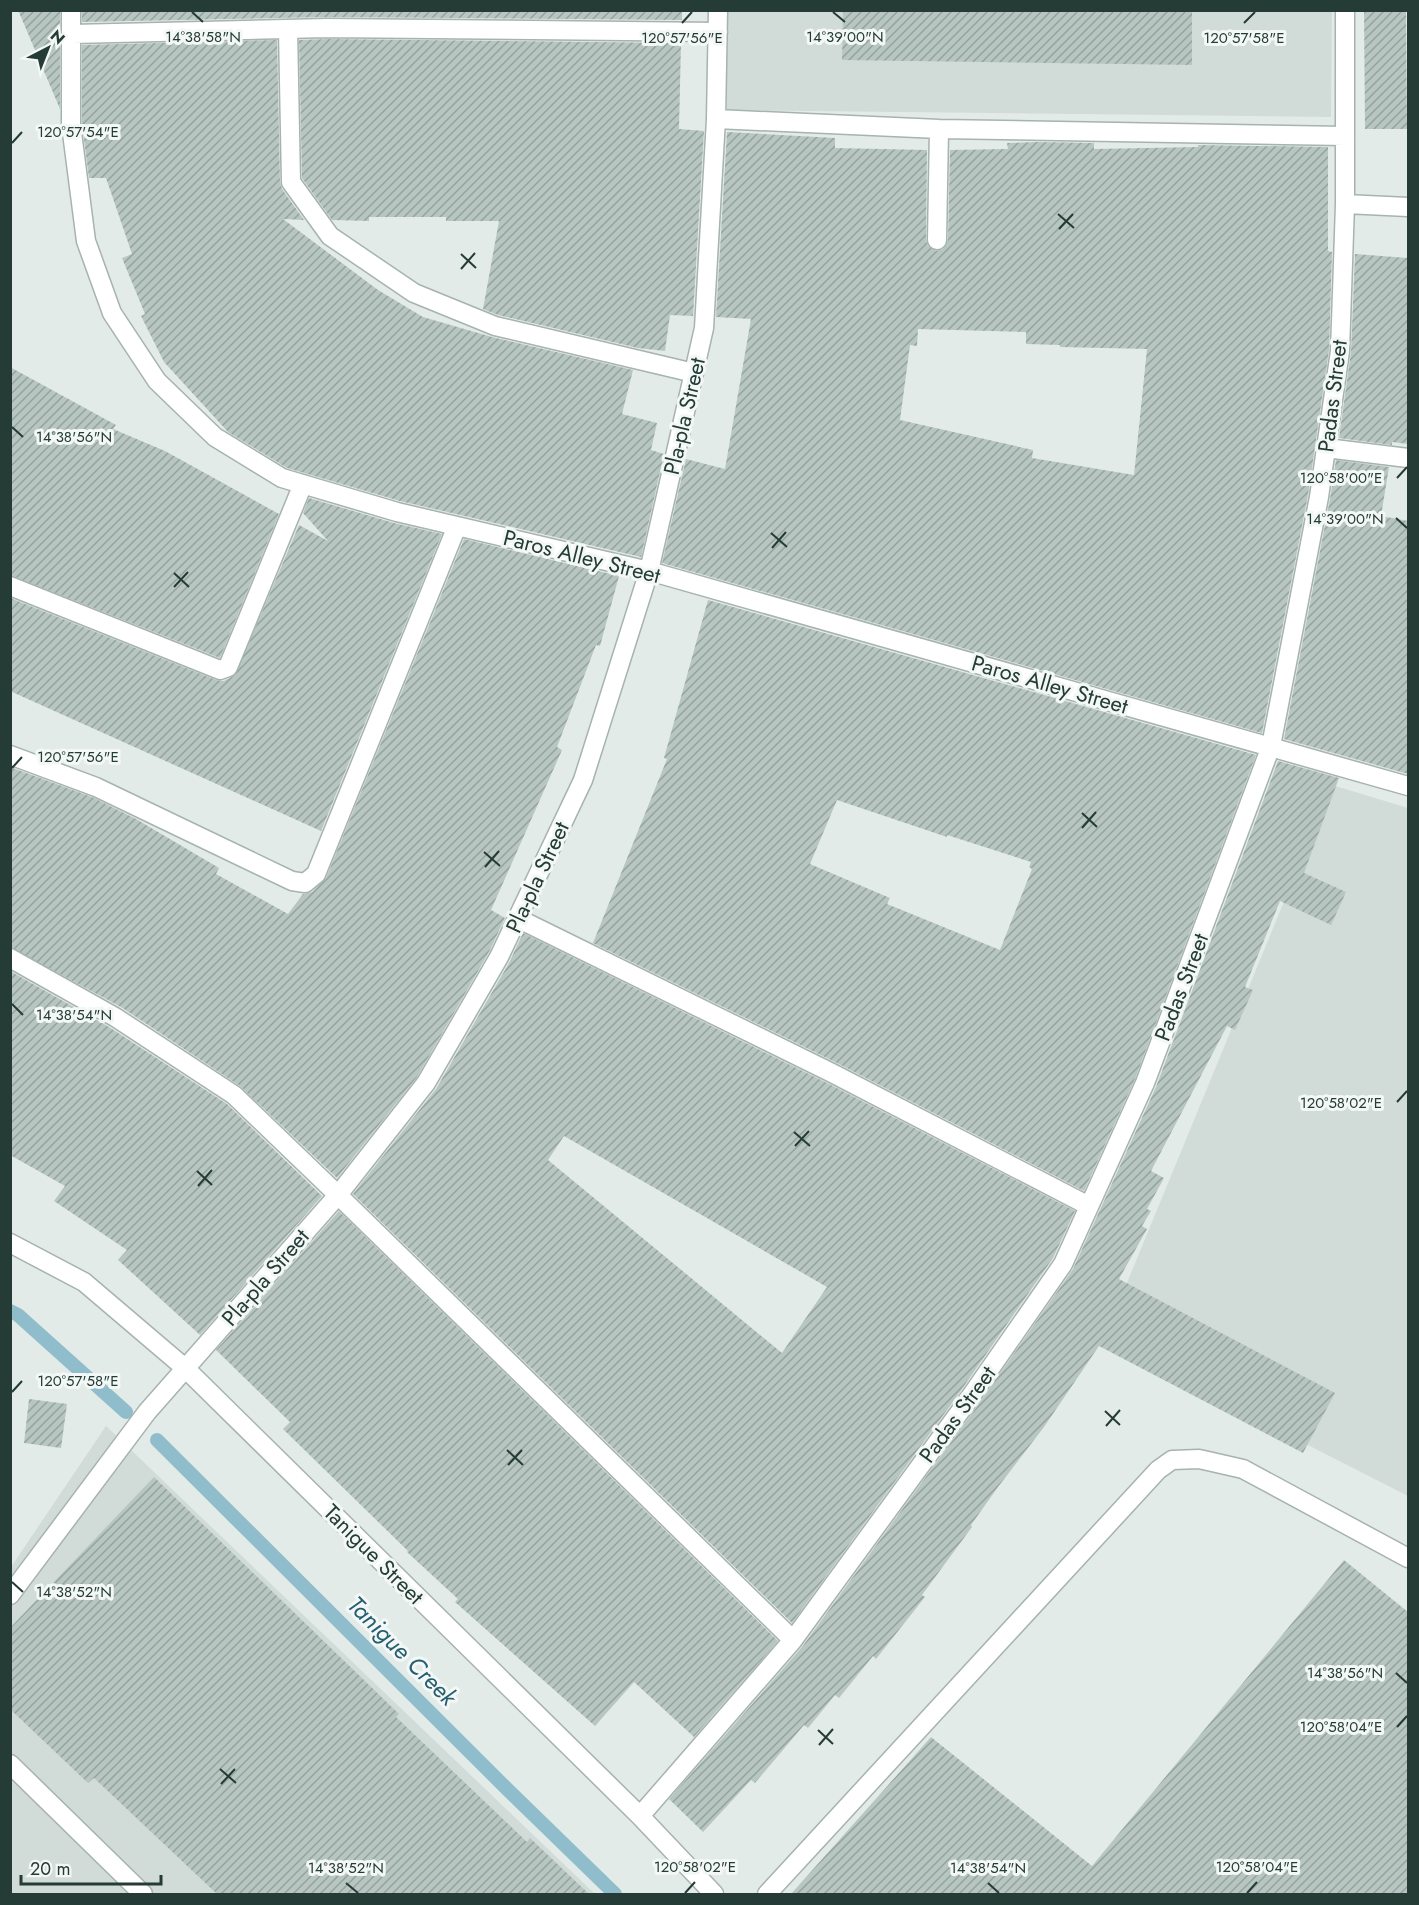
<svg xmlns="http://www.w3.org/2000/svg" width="1419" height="1905" viewBox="0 0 1419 1905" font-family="Jost,sans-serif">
<defs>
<pattern id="building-hatch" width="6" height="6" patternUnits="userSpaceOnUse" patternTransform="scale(1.5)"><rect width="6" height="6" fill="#b8c6c1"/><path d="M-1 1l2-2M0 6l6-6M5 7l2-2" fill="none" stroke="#95a29e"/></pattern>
</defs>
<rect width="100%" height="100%" fill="#e3ebe8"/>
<path fill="#d1dbd7" d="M727,11H1332L1331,117L727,110Z
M1332,785L1408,808V1496L1103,1341Z
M106,1426L595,1894H11V1567Z"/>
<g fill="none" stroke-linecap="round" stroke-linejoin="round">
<path stroke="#90bdcb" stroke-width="14" d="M10,1311L18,1315L126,1412
M157,1440L507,1789L615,1894"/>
</g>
<path fill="url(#building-hatch)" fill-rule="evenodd" d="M18,10H60V109Z
M82,10H682V20L327,17L82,22Z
M843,10H1192V65L842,60Z
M1364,10H1406L1407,129H1365Z
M327,39L681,43L679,129L704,131L693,316L670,315L665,351L638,348L498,315L483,309L499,221H446V217H369V221L332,220L302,178L299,40Z
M277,40L280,182L282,189L304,220L283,219L378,290L423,317L492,337L633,370L622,414L657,423L651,450L664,454L641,557L400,501L287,468L228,432L164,362L141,316L145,314L122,258L132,254L106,178H89L82,124V45Z
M727,132L835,138V148L927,150L926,240L928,246L936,251L943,249L948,240L950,150L1008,149L1007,143L1037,142L1094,143V149L1198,147V145L1328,147V251L1332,252L1329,350L1308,495L1262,733L662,563L686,459L725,469L751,319L716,317ZM918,329L1026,332V344L1060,345V347L1147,349L1134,475L1032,458L1033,450L900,420L910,345L917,346Z
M1355,254L1408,258V444L1392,442V445L1339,438L1351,352Z
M10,367L116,425L113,429L165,451L279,514L220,658L10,575Z
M1336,460L1389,467L1381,516L1408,521V774L1284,739L1330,499Z
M309,498L394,523L442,534L321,831L10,691V598L216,680L224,681L235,675L299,525L328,541L303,513Z
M464,539L619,576L600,646L596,645L557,747L562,750L491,910L505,918L489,952L417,1077L337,1178L240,1086L121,1007L10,947V767L92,797L136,819L219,868L216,874L288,914L303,894L312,892L326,878Z
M708,600L1256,755L1135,1079L1084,1191L837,1063L593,943L667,759L664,758ZM837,800L947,837V835L1031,862L1029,867L1032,869L1000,950L887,904L890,898L810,864Z
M1278,761L1339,778L1304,873L1346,892L1331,925L1280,901L1245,987L1253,990L1235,1030L1227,1026L1151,1171L1164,1178L1147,1209L1151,1211L1142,1226L1147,1229L1119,1279L1335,1393L1303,1453L1099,1346L1044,1427L998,1487L971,1525L972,1527L922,1595L925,1597L876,1659L873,1656L839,1698L835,1695L808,1728L804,1725L755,1783L751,1780L703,1832L669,1799L802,1647L973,1412L1073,1269L1156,1087Z
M523,933L827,1083L1075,1211L1053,1258L955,1399L792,1623L353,1194L436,1089L509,963ZM564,1136L827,1287L782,1353L548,1160Z
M10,971L109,1027L227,1104L322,1196L200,1335L118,1260L127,1250L54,1201L65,1186L10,1155Z
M339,1211L778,1641L694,1737L634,1682L595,1726L455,1602L458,1599L407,1552L408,1551L283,1429L290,1422L216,1350Z
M29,1399L67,1404L61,1448L24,1443Z
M154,1477L399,1714L396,1717L527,1842L530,1838L589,1894H217L94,1778L88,1783L10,1709V1628Z
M1344,1560L1408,1612V1894H791L931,1737L1092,1866Z"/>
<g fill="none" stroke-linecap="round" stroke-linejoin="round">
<defs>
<path id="minor" d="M71,10V125L86,241L112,313L157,381L215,437L282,478L397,512L649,571L1408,786
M288,29L291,182L330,236L414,293L495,326L694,373
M72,34L327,28L718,32
M716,119L939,129L1345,136
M1345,204L1408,207
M937,240L939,129
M1326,448L1408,458
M10,586L220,670L228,667L303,484
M10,755L96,787L292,881L305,883L316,874L457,526
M517,918L832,1073L1089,1206
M10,958L115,1017L234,1095L338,1195L793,1640
M10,1243L84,1282L185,1368L640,1816L714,1894
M10,1595L147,1412L338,1195L426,1083L499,957L583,780L649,571L704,328L716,119L718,10
M10,1764L143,1894
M640,1816L793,1640L964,1406L1063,1264L1145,1083L1271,746L1319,497L1340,351L1345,204V10
M767,1894L1158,1470L1172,1460L1199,1459L1243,1469L1408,1558"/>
</defs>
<use href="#minor" stroke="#a6b3af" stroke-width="21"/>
<use href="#minor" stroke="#fff" stroke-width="18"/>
</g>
<path fill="none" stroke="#243b36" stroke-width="2" d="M192,12L203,22M833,12L845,22M682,23L692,12M1244,23L1255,12M12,143L22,132M1058,214L1074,228M1059,229L1073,214M461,254L476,268M461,269L475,253M12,427L23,437M1397,478L1407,467M1396,518L1407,528M771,533L787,547M772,548L786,532M174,573L189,587M174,587L188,572M12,768L22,757M1082,813L1097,827M1082,828L1096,812M484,852L500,866M485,867L499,851M12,1004L23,1015M1397,1102L1407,1091M794,1132L810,1146M795,1146L809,1131M197,1171L212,1185M198,1186L212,1170M12,1392L22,1381M1105,1411L1120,1425M1106,1426L1120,1410M507,1450L523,1465M508,1465L522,1450M12,1582L23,1592M1396,1673L1407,1683M1397,1727L1407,1716M818,1730L833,1744M819,1745L833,1729M220,1769L236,1783M221,1784L235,1769M346,1883L358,1893M988,1883L999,1893M685,1893L695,1882M1247,1893L1257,1882"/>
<g text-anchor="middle" stroke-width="6" stroke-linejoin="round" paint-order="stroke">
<g font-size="22" fill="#243b36" stroke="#f3f8f6">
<text transform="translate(1332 396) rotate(-83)" y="8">Padas Street</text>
<text transform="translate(684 416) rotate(-77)" y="8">Pla-pla Street</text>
<text transform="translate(582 556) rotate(14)" y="8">Paros Alley Street</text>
<text transform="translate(1050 684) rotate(16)" y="8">Paros Alley Street</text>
<text transform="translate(537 877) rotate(-65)" y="8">Pla-pla Street</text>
<text transform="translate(1181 987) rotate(-69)" y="8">Padas Street</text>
<text transform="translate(265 1277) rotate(-49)" y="8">Pla-pla Street</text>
<text transform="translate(957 1414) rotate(-54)" y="8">Padas Street</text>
<text transform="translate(374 1554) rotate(45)" y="8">Tanigue Street</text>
</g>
<g font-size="24" font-style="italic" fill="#255e70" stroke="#f3f8f6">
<text transform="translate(402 1651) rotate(45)" y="8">Tanigue Creek</text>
</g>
</g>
<g font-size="15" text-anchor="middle" fill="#243b36" stroke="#f3f8f6" stroke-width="6" stroke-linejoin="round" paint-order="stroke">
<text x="203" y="42">14°38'58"N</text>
<text x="845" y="42">14°39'00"N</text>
<text x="682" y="43">120°57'56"E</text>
<text x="1244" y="43">120°57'58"E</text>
<text x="78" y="137">120°57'54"E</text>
<text x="74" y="442">14°38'56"N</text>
<text x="1341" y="483">120°58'00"E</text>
<text x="1345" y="524">14°39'00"N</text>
<text x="78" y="762">120°57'56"E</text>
<text x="74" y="1020">14°38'54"N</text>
<text x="1341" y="1108">120°58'02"E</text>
<text x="78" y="1386">120°57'58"E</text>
<text x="74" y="1597">14°38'52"N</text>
<text x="1345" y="1678">14°38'56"N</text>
<text x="1341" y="1732">120°58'04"E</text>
<text x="695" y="1872">120°58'02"E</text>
<text x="1257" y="1872">120°58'04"E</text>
<text x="346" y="1873">14°38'52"N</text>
<text x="988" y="1873">14°38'54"N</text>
</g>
<rect width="1419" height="1905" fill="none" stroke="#243b36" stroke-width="24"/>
<g transform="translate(48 48) rotate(42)" stroke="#f3f8f6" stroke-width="4.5" paint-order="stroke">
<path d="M0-4.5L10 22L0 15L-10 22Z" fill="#243b36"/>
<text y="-9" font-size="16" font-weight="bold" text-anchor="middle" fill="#243b36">N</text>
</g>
<path d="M21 1875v9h140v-9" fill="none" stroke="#243b36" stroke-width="3"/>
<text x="30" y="1875" font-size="18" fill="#243b36" stroke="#f3f8f6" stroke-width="4.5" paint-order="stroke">20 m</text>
</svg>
